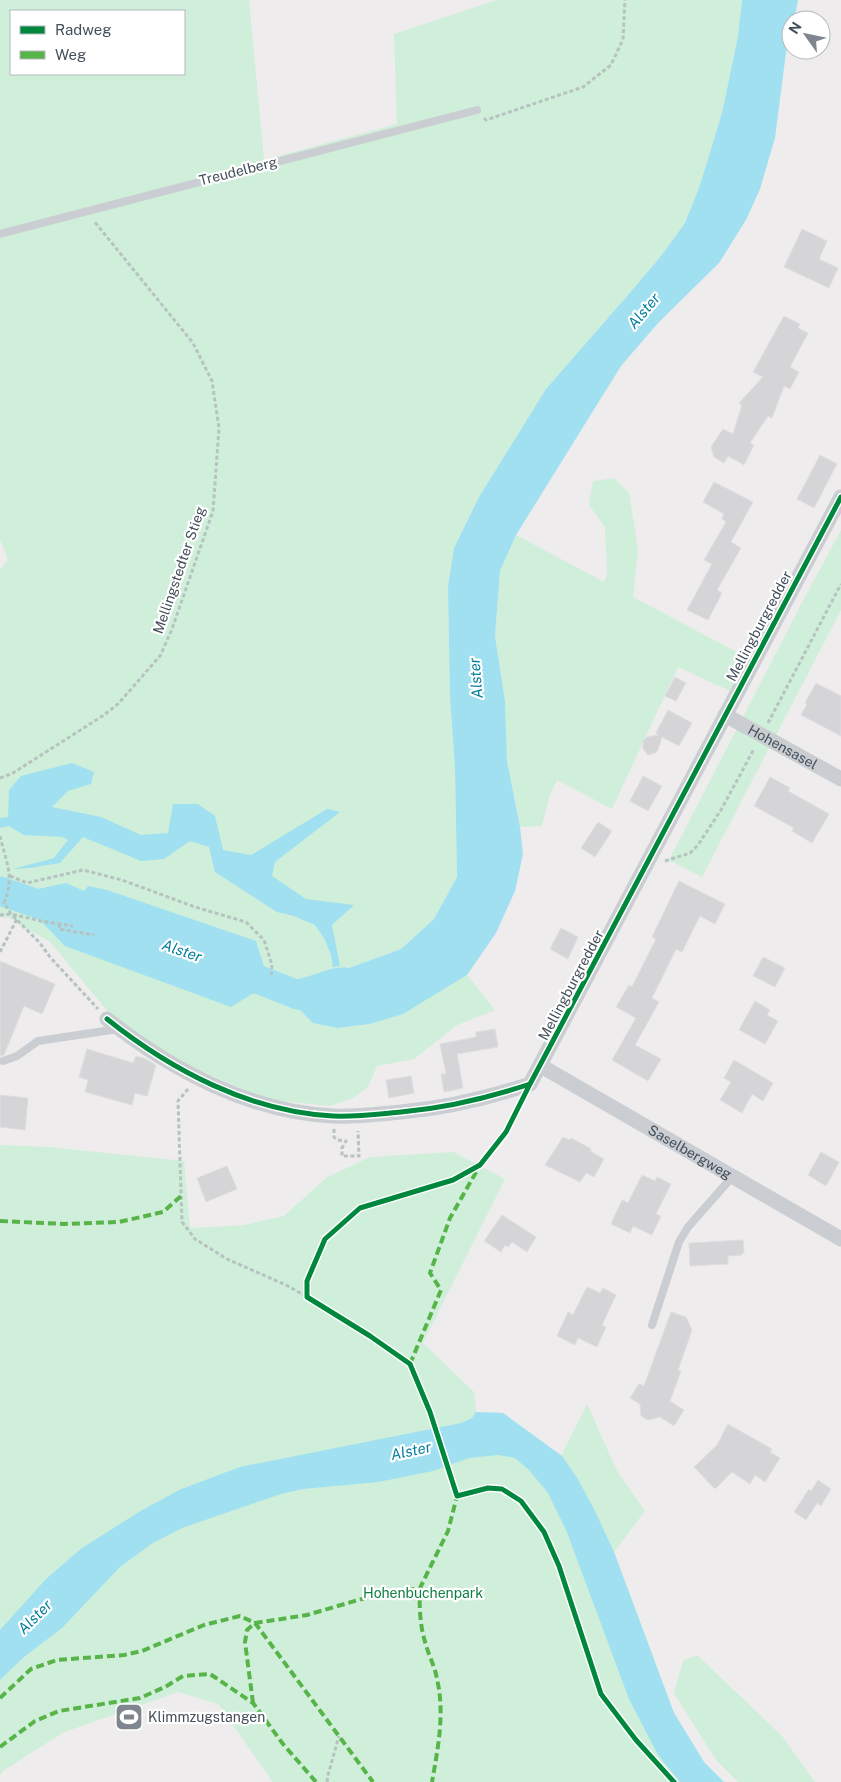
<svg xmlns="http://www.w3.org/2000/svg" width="841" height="1782" viewBox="0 0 841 1782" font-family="'Public Sans',sans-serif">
<rect width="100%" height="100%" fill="#eeecec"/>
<path fill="#cfefda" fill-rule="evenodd" d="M0,0H249L264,160L397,124L394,34L497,0H742L738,36L722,113L700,185L685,223L661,256L628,295L546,389L479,497L454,548L448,587L450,697L455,768L457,877L434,919L401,949L349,968C333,964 309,979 292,980C287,981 281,979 276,979L292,1002L313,1023L337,1028L370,1024L403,1014L467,975L495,1010L457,1025L414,1059L377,1066L368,1087L353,1098L329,1106L265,1099L189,1066L115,1020L50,942L9,918L0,917V570L8,560L0,539ZM11,11H184V74H11Z
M614,478L629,493L638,549L633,597L746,657L730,691L678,667L612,809L557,780L549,797L542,826L520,827L507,761L505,701L495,636L500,571L516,535L604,582L607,574L605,527L589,505L593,481Z
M841,530V610L702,877L669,860L805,597Z
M0,1145L48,1147L184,1161L190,1228L244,1225L284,1216L326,1178L370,1157L453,1152L505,1179L423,1343L474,1392L476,1412L503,1413L561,1456L587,1404L617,1471L645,1511L614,1552L674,1713L704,1762L724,1782H273L218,1704L178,1692L62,1733L3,1771L0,1776Z
M697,1655L782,1736L815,1782H738L716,1760L674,1693L683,1661Z"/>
<path fill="#a0e0f0" d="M742,0H798L794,20H791V29L788,37L775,138L760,189L746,220L719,263L658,323L621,366L516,535L500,571L495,636L505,701L507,761L520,827L523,854L515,891L496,933L467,975L403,1014L370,1024L337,1028L313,1023L292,1002L272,992L276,979C281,979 287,981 292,980C309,979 333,964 349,968L401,949L434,919L457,877L455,768L450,697L448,587L454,548L479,497L546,389L628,295L661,256L685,223L700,185L722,113L738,36Z
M72,763L94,772L91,784L68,791L52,807L101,817L141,835L168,833L173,804H198L215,816L223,850L251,855L327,809L340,812L275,862L272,876L306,899L354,905L332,925L340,966L333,967L331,955L324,938L315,925L294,916L277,912L215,872L209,847L190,841L164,859L141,861L83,837L60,863L30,868L13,869L54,858L68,840L62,837L24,835L9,826L0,828V818L8,817L9,790L21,776Z
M66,883L84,891L88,886L107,890L256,941L267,976L263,987L231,1007L65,946L30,910L8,902L13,888L29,891Z
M476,1412L503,1413L562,1456L576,1476L593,1507L614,1552L674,1713L704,1762L724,1782H680L658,1755L629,1699L566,1530L548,1493L529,1470L515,1458L498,1455L469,1458L433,1471L378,1482L303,1489L281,1494L182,1528L153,1543L121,1566L62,1628L24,1657L0,1680V1630L46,1579L82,1548L139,1512L179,1490L240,1467L461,1423L472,1418Z"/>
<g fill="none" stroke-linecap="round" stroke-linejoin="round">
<path stroke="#a0e0f0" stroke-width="29" d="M0,891L47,907
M229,968L298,995L312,997"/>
</g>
<path fill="#d5d4d7" stroke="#dfdedf" d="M802,229L827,241L819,259L838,268L829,288L784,267Z
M784,316L800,324L798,328L808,333L790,367L799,372L790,389L784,386L772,418L768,416L750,443L754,445L744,465L728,456L724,463L714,457L711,447L723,429L733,434L742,405L739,403L763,377L753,372Z
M820,455L837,464L814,508L797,499Z
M714,482L753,502L731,542L741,548L717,590L722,593L708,620L687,610L712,564L704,560L726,522L722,519L724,514L703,502Z
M675,677L686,683L676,701L665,696Z
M816,683L841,696V736L801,715L807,704L805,703Z
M668,710L692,723L679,746L662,737L658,750L655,753L648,755L643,749V741L647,737L659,735L656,733Z
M643,776L662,786L648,811L630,801Z
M770,777L790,788L788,791L829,814L812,843L792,831L794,828L754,806Z
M598,822L612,831L595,857L581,848Z
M679,881L725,904L715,924L700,916L682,952L676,949L652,998L659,1002L635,1045L661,1059L648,1081L612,1060L636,1018L616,1007L629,985L632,987L656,939L652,937Z
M561,928L578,937L568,959L550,949Z
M763,957L785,968L775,987L753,976Z
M0,961L55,984L42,1014L24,1006L4,1055L0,1056Z
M755,1001L770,1010L767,1015L778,1021L765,1044L739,1030Z
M495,1029L498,1047L457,1054L463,1088L444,1092L441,1074H446L440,1044L476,1037V1032Z
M87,1049L133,1063L136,1056L146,1059L156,1065L147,1096L135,1093L132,1105L85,1092L88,1080L79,1077Z
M734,1060L773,1083L763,1101L752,1094L742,1113L720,1100L731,1082L724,1078Z
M411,1076L414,1093L389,1098L386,1080Z
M0,1095L28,1098L25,1130L0,1127Z
M563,1137L570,1140L571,1138L584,1145L591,1149L590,1151L604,1159L594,1177L586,1173L580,1182L545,1165Z
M821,1152L839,1162L826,1186L808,1175Z
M227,1166L237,1189L206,1202L197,1178Z
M642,1175L655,1181L657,1177L671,1184L656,1214L661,1216L652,1235L633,1226L630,1233L611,1224L622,1200L628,1203Z
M502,1215L536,1237L527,1252L512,1242L508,1247L505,1245L501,1252L484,1241Z
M743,1240L744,1253H742V1255L728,1256V1264L690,1266L689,1243Z
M587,1287L600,1293L603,1288L616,1295L602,1325L606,1327L597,1347L578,1338L575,1345L557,1336L568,1312L573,1315Z
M671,1312L686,1317L692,1330L678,1370L681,1371L670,1401L684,1410L674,1426L660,1417L648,1420L641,1416L640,1404L630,1398L639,1384L644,1386Z
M728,1424L772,1449L770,1452L780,1458L765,1482L755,1475L750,1484L732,1472L715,1489L694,1467L717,1445Z
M818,1480L831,1489L821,1506L817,1503L806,1520L794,1512L809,1489L811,1491Z"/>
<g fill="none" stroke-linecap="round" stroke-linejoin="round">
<path stroke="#b6c3c0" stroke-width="3" stroke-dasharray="4 2.5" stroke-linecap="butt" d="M484,118L486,120L583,87L611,65L623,39L625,0
M768,723L841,584
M0,778L13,773L104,715L118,704L160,656L172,629L213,511L219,428L212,381L193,343L94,221
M0,836C6,862 15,877 4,903L11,914L40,943L50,957L98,1009
M665,861L690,853L698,845L721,810L754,749
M10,876L27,883L83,870L122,880L195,907L246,922L264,940L272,965L271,975
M0,915L11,914L41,921L73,926
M60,924L59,929L94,935
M0,952L17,919
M188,1089L178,1101L182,1222L195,1239L227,1259L288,1286L307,1297
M334,1129V1137L338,1140L346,1141L342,1148V1156H359L358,1131
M430,1412L457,1496
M327,1782L328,1775L339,1736"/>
<path stroke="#cacdd1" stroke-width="8" d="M0,234L477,110
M3,1061L17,1056L38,1041L118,1029
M652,1325L679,1242L688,1227L733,1176"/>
<g stroke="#cacdd1" stroke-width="15">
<path id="s1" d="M725,715L841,779"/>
<path d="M107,1019C171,1070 250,1112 333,1116C356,1117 379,1114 401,1112C445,1108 488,1098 530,1084L841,497"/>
<path id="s2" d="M541,1066L841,1239"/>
</g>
<path stroke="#57b448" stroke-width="4" stroke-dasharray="8 4" stroke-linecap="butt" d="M0,1221L64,1224L119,1222L163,1212L181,1196
M410,1364L441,1290L430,1273L450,1218L479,1167
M420,1588C419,1607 420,1627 426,1645C429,1656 435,1667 437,1679C445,1713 438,1748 432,1782
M0,1698L31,1669L57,1660L124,1655L142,1651L204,1625L240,1616L255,1623L373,1782
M253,1703L245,1642L247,1630L255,1623L307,1615L372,1596L420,1588L448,1531L457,1496L460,1495
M0,1747L35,1721L59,1711L140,1698L165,1687L183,1676L210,1674L253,1703L283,1744L316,1782"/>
<defs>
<path id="cycleway" d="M107,1019C171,1070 250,1112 333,1116C356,1117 379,1114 401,1112C445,1108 488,1098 530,1084L841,497
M530,1084L506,1132L480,1165L453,1180L360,1208L325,1239L307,1281V1297L370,1336L410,1364L430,1412L457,1496L488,1488L502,1489L521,1501L544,1532L559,1566L601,1694L636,1740L674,1782"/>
</defs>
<use href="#cycleway" stroke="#fff" stroke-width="8"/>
<use href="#cycleway" stroke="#00873e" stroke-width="5"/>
</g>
<defs>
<symbol id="stadium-square" viewBox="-11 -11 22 22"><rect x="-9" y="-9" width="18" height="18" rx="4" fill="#7f868d" stroke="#fff"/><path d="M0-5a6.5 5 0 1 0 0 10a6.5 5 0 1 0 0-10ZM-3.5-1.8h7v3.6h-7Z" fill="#fff"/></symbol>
</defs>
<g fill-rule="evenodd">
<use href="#stadium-square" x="113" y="1701" width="32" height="32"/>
</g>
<g text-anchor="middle" stroke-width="4.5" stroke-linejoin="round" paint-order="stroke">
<g font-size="14" fill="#434f5a" stroke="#fff">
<text transform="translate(238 171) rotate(-14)" y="5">Treudelberg</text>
<text transform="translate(179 570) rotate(-71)" y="5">Mellingstedter Stieg</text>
<text transform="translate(759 626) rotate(-62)" y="5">Mellingburgredder</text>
<text dy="5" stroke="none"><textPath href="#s1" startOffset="66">Hohensasel</textPath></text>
<text transform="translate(571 985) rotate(-62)" y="5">Mellingburgredder</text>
<text dy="5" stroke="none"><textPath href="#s2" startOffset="172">Saselbergweg</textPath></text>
</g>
<g font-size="14" fill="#107f46" stroke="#fff">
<text x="423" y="1598">Hohenbuchenpark</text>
</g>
<g font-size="14" fill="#434f5a" stroke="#fff" text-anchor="start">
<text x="148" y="1722">Klimmzugstangen</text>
</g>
<g font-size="15" font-style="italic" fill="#047f9d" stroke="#fff">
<text transform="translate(644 311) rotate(-50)" y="5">Alster</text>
<text transform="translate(476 678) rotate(-95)" y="5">Alster</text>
<text transform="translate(182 951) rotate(19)" y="5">Alster</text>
<text transform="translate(411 1451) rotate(-12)" y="5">Alster</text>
<text transform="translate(35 1617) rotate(-45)" y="5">Alster</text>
</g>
</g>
<rect x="10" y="10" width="175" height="65" fill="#ffffff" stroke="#b4b9bd"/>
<rect x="20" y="26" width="25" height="8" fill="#00873e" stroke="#b4b9bd"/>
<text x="55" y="35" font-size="15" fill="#434f5a">Radweg</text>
<rect x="20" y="51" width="25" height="8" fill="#57b448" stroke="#b4b9bd"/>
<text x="55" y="60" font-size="15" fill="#434f5a">Weg</text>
<g transform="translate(806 35) rotate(303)"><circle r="24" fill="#ffffff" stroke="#b4b9bd"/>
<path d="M0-4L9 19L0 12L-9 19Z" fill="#7f868d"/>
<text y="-8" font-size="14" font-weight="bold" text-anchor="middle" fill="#434f5a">N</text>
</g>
</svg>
